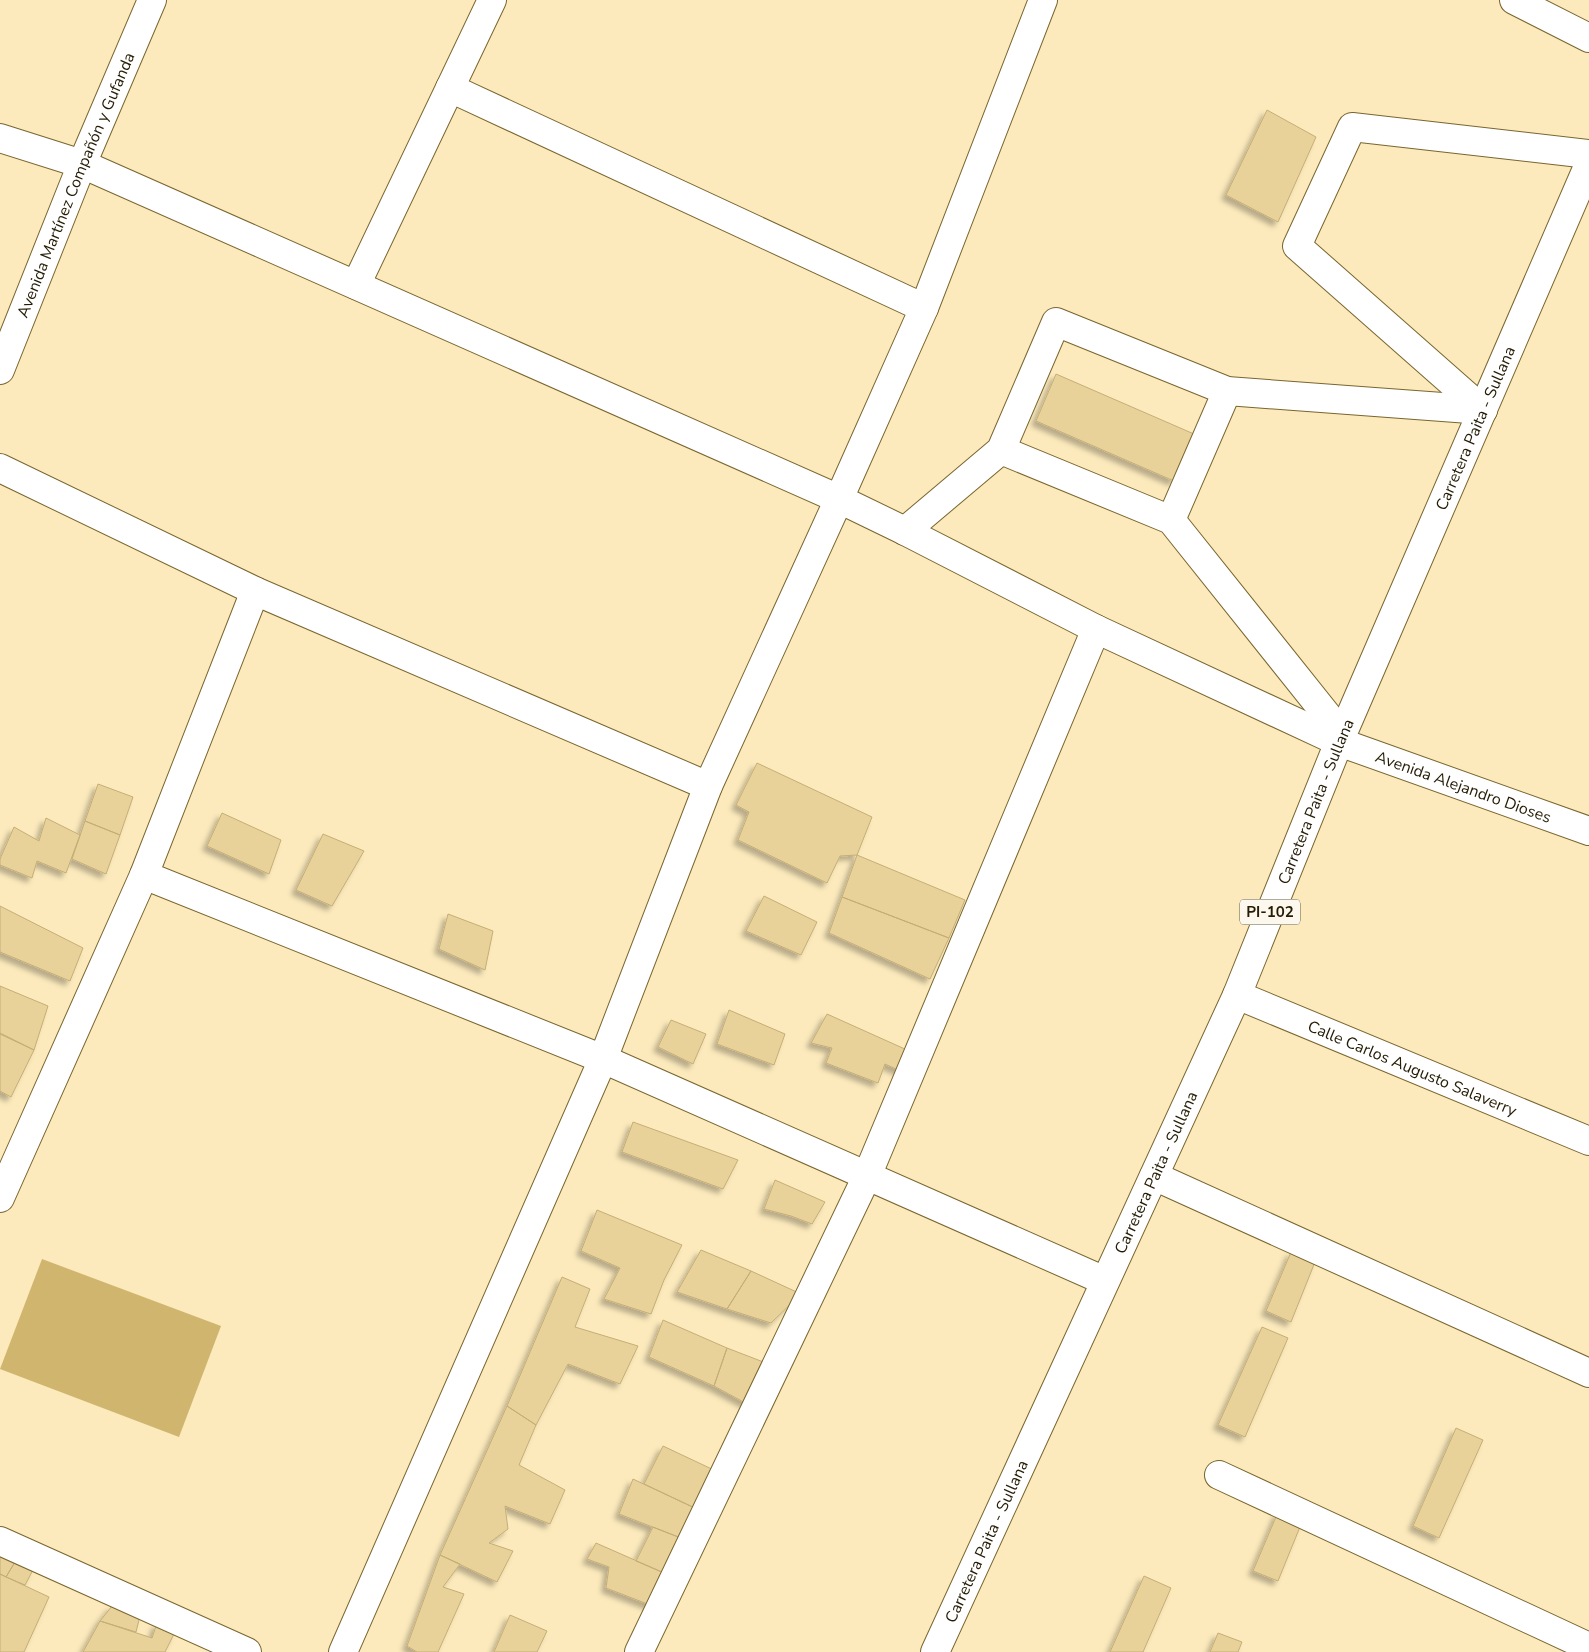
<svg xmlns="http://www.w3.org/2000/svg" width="1589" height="1652" viewBox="0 0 1589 1652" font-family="'Nunito Sans',sans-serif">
<defs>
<filter id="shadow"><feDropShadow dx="-4.5" dy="4.5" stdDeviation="2.5" flood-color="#0004"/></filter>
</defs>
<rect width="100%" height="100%" fill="#fceabc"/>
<path fill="#d0b56e" d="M42,1259L221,1326L179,1437L0,1369Z"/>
<path fill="#e8d299" stroke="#c4ae76" filter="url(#shadow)" d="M1267,110L1316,137L1278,222L1226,195Z
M1056,374L1194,434L1174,481L1036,421Z
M757,763L872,817L857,855L840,856L827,883L738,840L749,812L736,805Z
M98,784L133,797L120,835L85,821Z
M222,813L281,840L269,874L207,846Z
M46,818L80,835L66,873L37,861L32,878L0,865V859L14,827L39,841Z
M85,821L120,835L106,874L72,859Z
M323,834L364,851L332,906L296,890Z
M857,855L965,900L949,938L842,897Z
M764,896L817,922L801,955L746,931Z
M842,897L949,938L930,979L829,933Z
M0,906L83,948L70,981L0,952Z
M448,914L493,931L485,970L439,949Z
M0,986L48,1006L34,1050L0,1033Z
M729,1010L785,1034L774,1065L717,1044Z
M827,1014L916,1054L907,1074L885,1064L878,1083L826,1063L832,1048L811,1043Z
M671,1020L706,1034L693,1064L658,1047Z
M0,1034L34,1050L11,1097L0,1091Z
M633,1122L738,1160L723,1189L622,1152Z
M775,1180L825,1202L812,1224L791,1216L764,1209Z
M597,1210L682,1245L664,1280L651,1314L604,1299L620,1268L581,1251Z
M701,1250L751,1271L727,1309L677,1292Z
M1291,1252L1315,1262L1291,1322L1266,1311Z
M751,1271L801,1294L771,1323L727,1309Z
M562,1277L590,1289L575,1327L638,1346L620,1384L568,1364L536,1425L507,1406Z
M663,1320L727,1348L714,1386L649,1357Z
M1262,1327L1288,1338L1245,1437L1218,1425Z
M727,1348L766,1363L749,1405L714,1386Z
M507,1406L536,1425L519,1465L565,1490L550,1524L505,1506L508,1529L489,1543L513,1551L497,1582L440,1555Z
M1456,1428L1483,1440L1439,1538L1413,1526Z
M663,1446L716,1471L699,1510L644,1484Z
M633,1479L699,1510L686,1540L619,1514Z
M1278,1512L1302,1522L1278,1581L1253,1571Z
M653,1527L686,1540L671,1576L636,1561Z
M596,1543L671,1576L658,1608L606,1588L609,1567L587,1559Z
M0,1554L15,1562L6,1577L0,1574Z
M440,1555L460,1564L443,1587L464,1594L438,1652H417L407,1646Z
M15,1562L33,1570L25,1585L6,1577Z
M0,1574L49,1597L24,1652H0Z
M1144,1576L1171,1588L1143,1652H1110Z
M112,1606L140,1616L136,1632L100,1621Z
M510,1615L547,1631L537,1652H494Z
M100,1621L152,1638L157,1623L175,1632L165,1652H83Z
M1218,1633L1242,1642L1238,1652H1210Z"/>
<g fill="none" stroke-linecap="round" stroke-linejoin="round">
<defs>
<g id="minor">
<path d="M1514,0L1589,38"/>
<path d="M450,88L924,308"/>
<path id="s1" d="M0,138L82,164L839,499L905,531L1096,629L1339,742L1589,831"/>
<path d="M356,285L492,0"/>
<path id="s2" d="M0,370L82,164L152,0"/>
<path d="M1483,410L1297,246L1352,127L1589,154"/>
<path d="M1001,450L1171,520L1342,734"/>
<path d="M0,468L255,591L708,786"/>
<path d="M1171,520L1227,391"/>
<path d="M905,531L1001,450L1056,322L1227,391L1483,410"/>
<path d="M144,875L603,1059L1105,1281"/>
<path id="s3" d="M1237,995L1589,1141"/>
<path d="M1154,1176L1589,1373"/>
<path d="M0,1198L144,875L255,591"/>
<path d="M1219,1475L1589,1647"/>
<path d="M0,1541L247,1652"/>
<path d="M343,1652L603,1059L708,786L839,499L924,308L1043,0"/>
<path d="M639,1652L867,1176L1096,629"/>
</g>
<g id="major">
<path id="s4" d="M935,1652L1237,995L1339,742L1589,164"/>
</g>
</defs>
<use href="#minor" stroke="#79652e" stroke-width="30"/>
<use href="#major" stroke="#79652e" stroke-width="30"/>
<use href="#minor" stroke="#fff" stroke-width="28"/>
<use href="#major" stroke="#fff" stroke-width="28"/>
</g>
<g text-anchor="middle" stroke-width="4.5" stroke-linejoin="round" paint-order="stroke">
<rect fill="#fdf8ed" stroke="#655e4b" stroke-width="1" x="1240" y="899.5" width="60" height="25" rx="4"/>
<g font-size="15" font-weight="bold" fill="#241c05">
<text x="1270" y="917">PI-102</text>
</g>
<g font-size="16" fill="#241c05" stroke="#fdf8ed">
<text dy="6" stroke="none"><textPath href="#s2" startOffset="200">Avenida Martínez Compañón y Gufanda</textPath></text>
<text dy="6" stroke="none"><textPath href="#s4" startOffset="1338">Carretera Paita - Sullana</textPath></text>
<text dy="6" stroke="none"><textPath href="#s1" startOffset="1602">Avenida Alejandro Dioses</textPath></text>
<text dy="6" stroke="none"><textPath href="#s4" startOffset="932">Carretera Paita - Sullana</textPath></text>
<text dy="6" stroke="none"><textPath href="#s3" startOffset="190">Calle Carlos Augusto Salaverry</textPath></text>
<text dy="6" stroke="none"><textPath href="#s4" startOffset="528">Carretera Paita - Sullana</textPath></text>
<text dy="6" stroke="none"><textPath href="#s4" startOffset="122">Carretera Paita - Sullana</textPath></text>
</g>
</g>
</svg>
